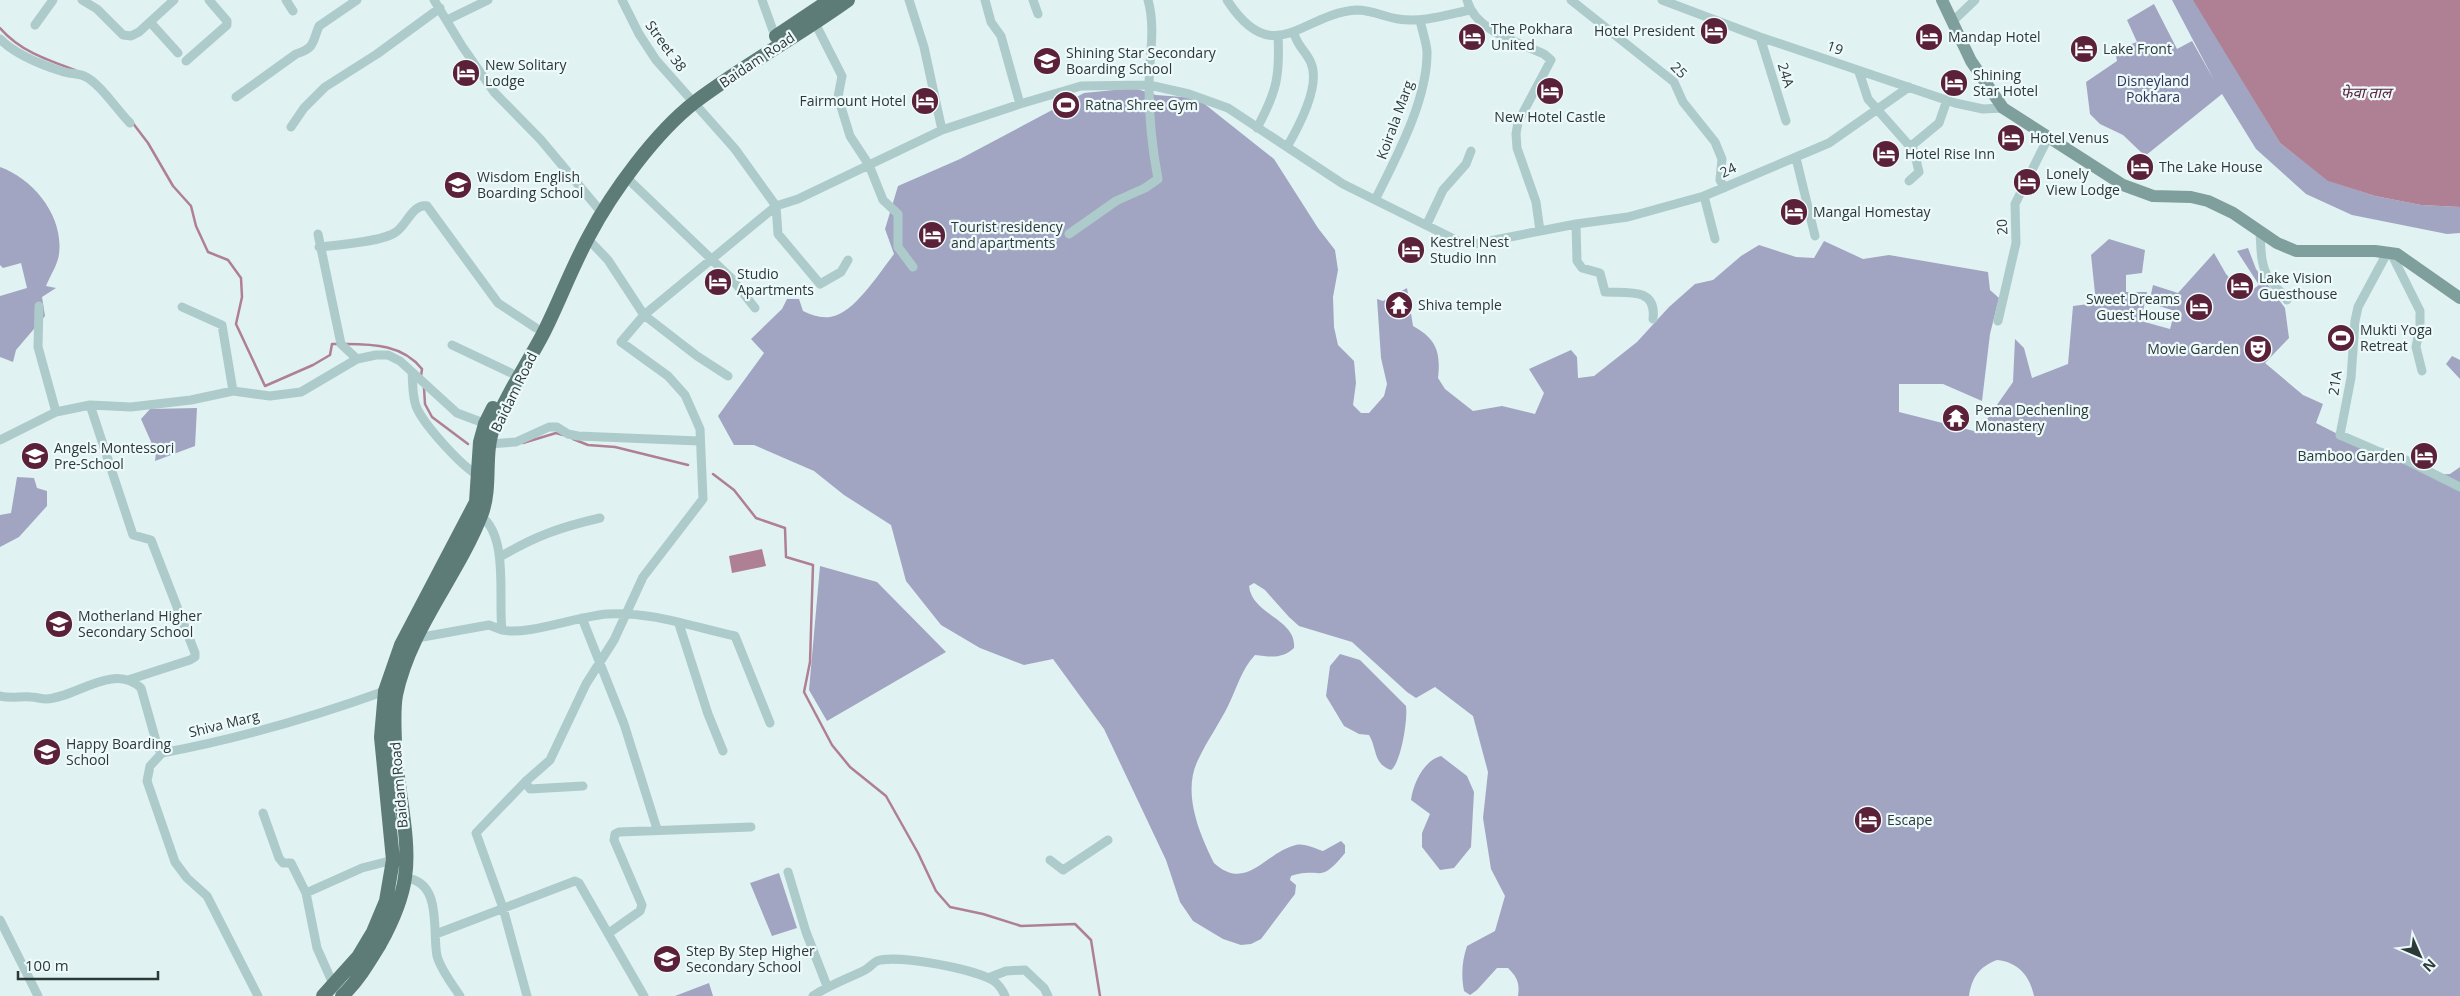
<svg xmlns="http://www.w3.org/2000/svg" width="2460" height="996" viewBox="0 0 2460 996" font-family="'Open Sans','Noto Sans Devanagari',sans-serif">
<rect width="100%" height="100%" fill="#e1f2f3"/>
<path fill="#a1a5c2" d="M2172,0H2194L2280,143L2329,181L2375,196L2421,205L2460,207V233L2447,234L2352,215L2306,194L2256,149L2222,94L2145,156L2123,135L2100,124L2090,114L2086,82L2117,61L2115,50L2137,42L2127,20L2154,4L2177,49L2192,41L2214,80Z
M1134,88L1156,95L1197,98L1274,159L1318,228L1335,250L1338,270L1333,297L1334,327L1338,345L1354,361L1356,383L1353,405L1361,413H1369L1384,396L1387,384L1381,358L1377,299L1383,301L1407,288L1413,326C1436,339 1441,351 1438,378L1445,389L1473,411L1502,406L1535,414L1544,393L1529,369L1571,350L1577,357L1578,378L1594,376L1637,342L1669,307L1695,284L1713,280L1741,256L1759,245L1796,257L1814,258L1824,241L1863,259L1889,255L1988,272L1990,290L1999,298L1990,334L1982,401L1943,384H1899V412L1978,432L2013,382L2015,339L2024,348L2032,378L2068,364L2073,306L2096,303L2091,255L2109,239L2145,250L2142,273L2126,275V292H2147L2141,321L2170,329L2175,311L2149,303L2153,285L2178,293L2214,253L2226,274L2245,295L2259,285L2237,251L2248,248L2256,269L2285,308L2289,338L2265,363L2303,395L2323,404L2316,423L2379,455L2410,460L2431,475L2450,474L2460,467V996H2034C2030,976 2018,962 1997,960C1979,967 1972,977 1969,996H1518C1520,983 1517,977 1508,968H1497L1477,990L1470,995L1464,991C1461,975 1462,961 1467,946L1495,931L1505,896L1491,869L1483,818L1488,772L1473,716L1435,687L1416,698L1407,692L1352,642L1299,626L1289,617L1265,590L1254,583L1249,586C1252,615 1297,619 1294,648C1282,659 1271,657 1255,655C1241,670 1237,688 1228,706C1219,724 1207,741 1198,760C1182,792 1199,833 1214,863C1247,893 1265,852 1296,845C1304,843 1316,849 1323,851L1341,841L1345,845V853C1318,886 1323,866 1291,876L1290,880L1296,885L1295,894L1261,939L1251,944L1241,945L1223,939L1193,921L1180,902L1166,860L1104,729L1053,659L1024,665L980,648L941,625L906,581L891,525L844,495L814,471L754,445H734L718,416L764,353L751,339L782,309L787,299H799L803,311C814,316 825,320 837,315C857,308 881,271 894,254L885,229L898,186L960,159L1084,93Z
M0,167C34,179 64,217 59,254C58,264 50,276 46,286L56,288L42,297L45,316L16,350L13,362L0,357V296L27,288L21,263L3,268L0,265Z
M2452,356L2460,360V379L2446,364Z
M197,408L195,446L155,461L156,453L141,419L150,409Z
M17,477L34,478L37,488L47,491V506L19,537L0,547V515L11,513Z
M820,566L877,582L946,652L827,721L809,690Z
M1340,654L1360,660L1406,706C1408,719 1401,763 1391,770C1373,764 1377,748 1369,735L1359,734L1344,726L1326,696L1330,666Z
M1441,756L1467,776L1474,792L1471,847L1454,868L1440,870L1422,847V833L1430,814L1411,800C1413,784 1424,760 1441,756Z
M779,873L797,928L772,936L750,883Z
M709,983L713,996H675Z"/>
<path fill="#af8094" d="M2193,0H2460V207L2421,205L2375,196L2328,181L2280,143Z
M762,549L766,566L732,573L729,556Z"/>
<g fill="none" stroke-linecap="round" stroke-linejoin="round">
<path stroke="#af8094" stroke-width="2.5" d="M0,28C20,51 47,60 75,70
M132,122L148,143L173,186L191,206L196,226L208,252L228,260L241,278L242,297L236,324L265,386L313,365L330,355L332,344H339
M345,344C374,344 403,345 422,369L421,376
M424,388L425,404L432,417L468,444
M573,439L588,445L615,447L688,465
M523,443L556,433L563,435
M713,474L734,490L756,518L785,528L786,557L813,565L810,662L804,692L832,745L850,767L886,796L918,853L936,891L950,907L983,914L1021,926L1075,924L1091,940L1100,996"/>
<path stroke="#adcbca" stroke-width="9" d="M82,0L97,9L123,35L131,36L139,32L174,0
M286,0L293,11
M434,0L462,46L494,92L541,140L602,213
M622,0L639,34L656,60L735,149L776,206L778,234L820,284L841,272L848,260
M762,0L775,36
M909,0L924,47L942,130
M985,0L991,22L1001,36L1020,104
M1033,0L1038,14
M1227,0C1274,72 1302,13 1357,10C1372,10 1384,17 1398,19C1422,23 1446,15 1470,10
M1467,0C1475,31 1518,42 1544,54L1551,60L1518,122L1516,134L1517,148L1536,202L1540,231
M1571,0L1674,82L1683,102L1715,142L1722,159L1720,180L1724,188
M1662,0L1760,37L1955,103L1983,109L2003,108
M447,20L488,0
M1953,21L1975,0
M150,22L178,53
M815,23L842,76L838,97L850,136L869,165L883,200L898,214V247L913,267
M35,25L53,0
M1760,37L1786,121
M0,39C16,55 39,64 61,71C69,74 77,73 84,76C99,82 117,110 130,123
M186,61L227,25V21L209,0
M1859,72L1868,99L1914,151L1919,172L1909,181
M236,97L296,54C315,48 312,43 319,26L357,0
M291,127L304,108L325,87L377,54L440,8
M1257,128C1277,91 1280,76 1278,35
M1287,147C1298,128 1321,86 1311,63C1306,51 1297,46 1294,33
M1910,147L1939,123L1947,100
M1796,158L1815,236
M627,178L732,279L755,308
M1704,196L1715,239
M1375,200C1396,158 1428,99 1427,51C1426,41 1422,30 1420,20
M1427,224L1443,190L1466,164L1471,151
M1576,224L1577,261L1582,268L1600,273L1605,292C1627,293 1657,287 1653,319
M2260,231C2261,246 2260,266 2269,278C2274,286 2282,292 2287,300
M318,234L341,344L357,359
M1069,234L1116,201L1145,188L1158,179C1152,148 1149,117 1149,86C1149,57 1156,28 1148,0
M319,247C338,245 382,242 396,232C406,226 413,203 427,206L498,303L536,328
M2387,253L2358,307L2355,321L2351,378L2340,435L2377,451L2406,460L2460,487
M2391,253L2420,311V326L2416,347L2422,371
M39,306L38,347L56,412
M182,307L222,325L233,391
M1998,321L2016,243L2015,204L2048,138
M452,345L511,373
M412,372C413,383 412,395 416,406C423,424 462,467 478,475
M728,376L697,356L644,315L776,206L798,199L942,130L1020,104L1081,86L1149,85L1189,94L1228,108L1343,184L1460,242L1474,244L1576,224L1628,217L1704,196L1829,143L1909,87
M90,405L133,535L151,540L195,653V657L190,660L128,680
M0,440L56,412L90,405L131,407L191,400L233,391L270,396L301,392L357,359L376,355H388L400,361L457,413L489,425
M489,444L516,442L549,427H557L568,434L578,436L699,441
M500,557C535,536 561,527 600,518
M582,618L624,724L657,829
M679,624L708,714L723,751
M502,630C526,636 579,616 607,614C650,611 693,627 735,636L770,723
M417,638L489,625L502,630C498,598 509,537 481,516
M0,696C11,699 20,696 31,697C36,697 41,699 46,699C76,698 113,662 141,688L158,748L162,753
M162,753L150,766L147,781L175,862L187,878L207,896L258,996
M162,753C237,739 313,717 385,691
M525,782L530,789L583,786
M263,813L279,858L283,863H291L306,893
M1050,860L1063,870L1108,840
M788,872L806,932L827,986
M405,878C443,881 432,932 437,956C441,970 452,984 460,996
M0,920L38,996
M609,933L640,911L642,905L614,840L615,834L619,832L751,827
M436,934L575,881L579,883L644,996
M988,978L1006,971L1025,970L1044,988L1048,996
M334,986L317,948L306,893L362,868L397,859
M527,996L503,908L476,833L525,782L550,760L586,684L614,640L643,577L703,499L700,429L685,395L668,376L621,342L644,315L608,260L587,238
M813,996C829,985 847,979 865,970C869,968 873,963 877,961C896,954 976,969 994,981C998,984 1003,991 1005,996"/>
<path stroke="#7e9f9b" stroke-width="12" d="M1942,0L1971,61L2003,108L2123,185L2153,196L2191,197L2208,201L2233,213L2277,243L2296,251H2375L2397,254L2460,298"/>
<path stroke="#5d7b77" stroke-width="14" d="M776,36L830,0
M323,996L358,957L373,932L386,901L393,860L381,737L385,691L401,645L476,502L480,442L485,424L493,408
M342,996C358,981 369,962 380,944C391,924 402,900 405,877C411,841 397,787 395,748C395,731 393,712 396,695C410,628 458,576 482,513C492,485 483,454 494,426C507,393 528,363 544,332C560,300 572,267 589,236C612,192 656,132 695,102C744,65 798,36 848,0"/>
</g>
<defs>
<symbol id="hotel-disc" viewBox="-11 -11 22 22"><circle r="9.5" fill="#5a2138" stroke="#edf9fa"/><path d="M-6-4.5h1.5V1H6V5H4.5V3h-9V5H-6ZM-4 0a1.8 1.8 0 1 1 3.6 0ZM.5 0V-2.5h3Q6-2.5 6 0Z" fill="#fff"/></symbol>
<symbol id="school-disc" viewBox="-11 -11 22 22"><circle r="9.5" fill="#5a2138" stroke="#edf9fa"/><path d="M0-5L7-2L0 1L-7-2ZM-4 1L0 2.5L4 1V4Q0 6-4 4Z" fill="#fff"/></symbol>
<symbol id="stadium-disc" viewBox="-11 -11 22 22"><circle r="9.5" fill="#5a2138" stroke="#edf9fa"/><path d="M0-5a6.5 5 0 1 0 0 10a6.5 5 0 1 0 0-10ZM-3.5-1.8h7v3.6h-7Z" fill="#fff"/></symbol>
<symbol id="temple-disc" viewBox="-11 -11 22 22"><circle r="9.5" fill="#5a2138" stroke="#edf9fa"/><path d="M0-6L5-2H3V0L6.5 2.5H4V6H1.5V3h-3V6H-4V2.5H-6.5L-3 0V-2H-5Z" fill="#fff"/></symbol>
<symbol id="theatre-disc" viewBox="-11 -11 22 22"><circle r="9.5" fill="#5a2138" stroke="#edf9fa"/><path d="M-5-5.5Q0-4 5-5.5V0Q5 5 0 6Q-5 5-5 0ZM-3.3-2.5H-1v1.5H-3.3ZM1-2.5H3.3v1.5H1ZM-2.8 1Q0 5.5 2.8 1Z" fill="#fff"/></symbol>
</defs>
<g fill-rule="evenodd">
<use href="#hotel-disc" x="1698" y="15" width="32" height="32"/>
<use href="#hotel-disc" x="1456" y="21" width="32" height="32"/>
<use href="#hotel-disc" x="1913" y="21" width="32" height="32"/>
<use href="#hotel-disc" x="2068" y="33" width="32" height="32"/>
<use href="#school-disc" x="1031" y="45" width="32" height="32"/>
<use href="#hotel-disc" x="450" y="57" width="32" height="32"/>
<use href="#hotel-disc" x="1938" y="67" width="32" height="32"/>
<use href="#hotel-disc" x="1534" y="75" width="32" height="32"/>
<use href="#hotel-disc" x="909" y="85" width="32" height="32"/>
<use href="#stadium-disc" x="1050" y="89" width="32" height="32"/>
<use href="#hotel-disc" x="1995" y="122" width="32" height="32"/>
<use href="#hotel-disc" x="1870" y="138" width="32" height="32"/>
<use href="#hotel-disc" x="2124" y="151" width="32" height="32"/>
<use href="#hotel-disc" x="2011" y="166" width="32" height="32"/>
<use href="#school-disc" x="442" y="169" width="32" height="32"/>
<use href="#hotel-disc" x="1778" y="196" width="32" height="32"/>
<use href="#hotel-disc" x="916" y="219" width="32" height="32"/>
<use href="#hotel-disc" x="1395" y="234" width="32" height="32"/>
<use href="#hotel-disc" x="702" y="266" width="32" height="32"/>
<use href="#hotel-disc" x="2224" y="270" width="32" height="32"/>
<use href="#temple-disc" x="1383" y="289" width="32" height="32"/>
<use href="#hotel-disc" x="2183" y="291" width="32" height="32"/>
<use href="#stadium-disc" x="2325" y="322" width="32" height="32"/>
<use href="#theatre-disc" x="2242" y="333" width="32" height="32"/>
<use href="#temple-disc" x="1940" y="402" width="32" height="32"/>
<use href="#school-disc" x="19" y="440" width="32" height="32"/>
<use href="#hotel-disc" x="2408" y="440" width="32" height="32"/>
<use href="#school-disc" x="43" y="608" width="32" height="32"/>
<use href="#school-disc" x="31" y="736" width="32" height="32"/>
<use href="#hotel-disc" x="1852" y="804" width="32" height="32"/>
<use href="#school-disc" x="651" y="943" width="32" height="32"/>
</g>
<g text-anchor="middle" stroke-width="4.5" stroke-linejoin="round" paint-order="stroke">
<g font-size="14" fill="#2b3937" stroke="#edf9fa" text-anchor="start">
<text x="1491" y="34">The Pokhara<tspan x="1491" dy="16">United</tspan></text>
<text x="1695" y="36" text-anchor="end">Hotel President</text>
<text x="1948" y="42">Mandap Hotel</text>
<text x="2103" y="54">Lake Front</text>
<text x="1066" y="58">Shining Star Secondary<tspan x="1066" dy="16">Boarding School</tspan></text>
<text x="485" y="70">New Solitary<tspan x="485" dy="16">Lodge</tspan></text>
<text x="1973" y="80">Shining<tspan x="1973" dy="16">Star Hotel</tspan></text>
<text x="906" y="106" text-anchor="end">Fairmount Hotel</text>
<text x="1085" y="110">Ratna Shree Gym</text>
<text x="1550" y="122" text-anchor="middle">New Hotel Castle</text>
<text x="2030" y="143">Hotel Venus</text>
<text x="1905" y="159">Hotel Rise Inn</text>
<text x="2159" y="172">The Lake House</text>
<text x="2046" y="179">Lonely<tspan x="2046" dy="16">View Lodge</tspan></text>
<text x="477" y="182">Wisdom English<tspan x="477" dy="16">Boarding School</tspan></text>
<text x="1813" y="217">Mangal Homestay</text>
<text x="951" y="232">Tourist residency<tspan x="951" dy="16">and apartments</tspan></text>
<text x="1430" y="247">Kestrel Nest<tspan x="1430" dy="16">Studio Inn</tspan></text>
<text x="737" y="279">Studio<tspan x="737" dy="16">Apartments</tspan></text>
<text x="2259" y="283">Lake Vision<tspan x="2259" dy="16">Guesthouse</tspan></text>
<text x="2180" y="304" text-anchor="end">Sweet Dreams<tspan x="2180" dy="16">Guest House</tspan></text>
<text x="1418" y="310">Shiva temple</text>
<text x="2360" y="335">Mukti Yoga<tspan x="2360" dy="16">Retreat</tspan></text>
<text x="2239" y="354" text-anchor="end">Movie Garden</text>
<text x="1975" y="415">Pema Dechenling<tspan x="1975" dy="16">Monastery</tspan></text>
<text x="54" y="453">Angels Montessori<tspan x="54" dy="16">Pre-School</tspan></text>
<text x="2405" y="461" text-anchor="end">Bamboo Garden</text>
<text x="78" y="621">Motherland Higher<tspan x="78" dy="16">Secondary School</tspan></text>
<text x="66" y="749">Happy Boarding<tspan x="66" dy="16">School</tspan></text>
<text x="1887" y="825">Escape</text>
<text x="686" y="956">Step By Step Higher<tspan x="686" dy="16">Secondary School</tspan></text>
</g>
<g font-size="14" fill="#2b3937" stroke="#edf9fa">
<text transform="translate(666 46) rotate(54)" y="5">Street 38</text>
<text transform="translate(1835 48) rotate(19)" y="5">19</text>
<text transform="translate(757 60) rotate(-34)" y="5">Baidam Road</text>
<text transform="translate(1679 70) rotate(46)" y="5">25</text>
<text transform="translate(1786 75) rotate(73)" y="5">24A</text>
<text transform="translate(1395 120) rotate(-70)" y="5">Koirala Marg</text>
<text transform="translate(1728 170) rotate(-26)" y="5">24</text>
<text transform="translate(2002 227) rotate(-93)" y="5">20</text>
<text transform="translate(2335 383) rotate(-82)" y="5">21A</text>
<text transform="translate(514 392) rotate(-64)" y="5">Baidam Road</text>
<text transform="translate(224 724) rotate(-14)" y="5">Shiva Marg</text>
<text transform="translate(399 785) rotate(-95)" y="5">Baidam Road</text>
</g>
<g font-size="14" fill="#2f3457" stroke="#edf9fa">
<text x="2153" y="86">Disneyland<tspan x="2153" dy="16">Pokhara</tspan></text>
</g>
<g font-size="15" font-style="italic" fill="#5a2138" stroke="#edf9fa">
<text x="2366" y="98">फेवा ताल</text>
</g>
</g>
<g transform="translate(2420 956) rotate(135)" stroke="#edf9fa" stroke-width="4" paint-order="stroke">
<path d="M0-4L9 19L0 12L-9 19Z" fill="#2b3937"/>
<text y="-8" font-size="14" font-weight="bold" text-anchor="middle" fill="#2b3937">N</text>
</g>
<path d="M18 971v8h140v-8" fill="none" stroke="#2b3937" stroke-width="2.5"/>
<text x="25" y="971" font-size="15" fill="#2b3937" stroke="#edf9fa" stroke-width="4" paint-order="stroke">100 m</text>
</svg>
